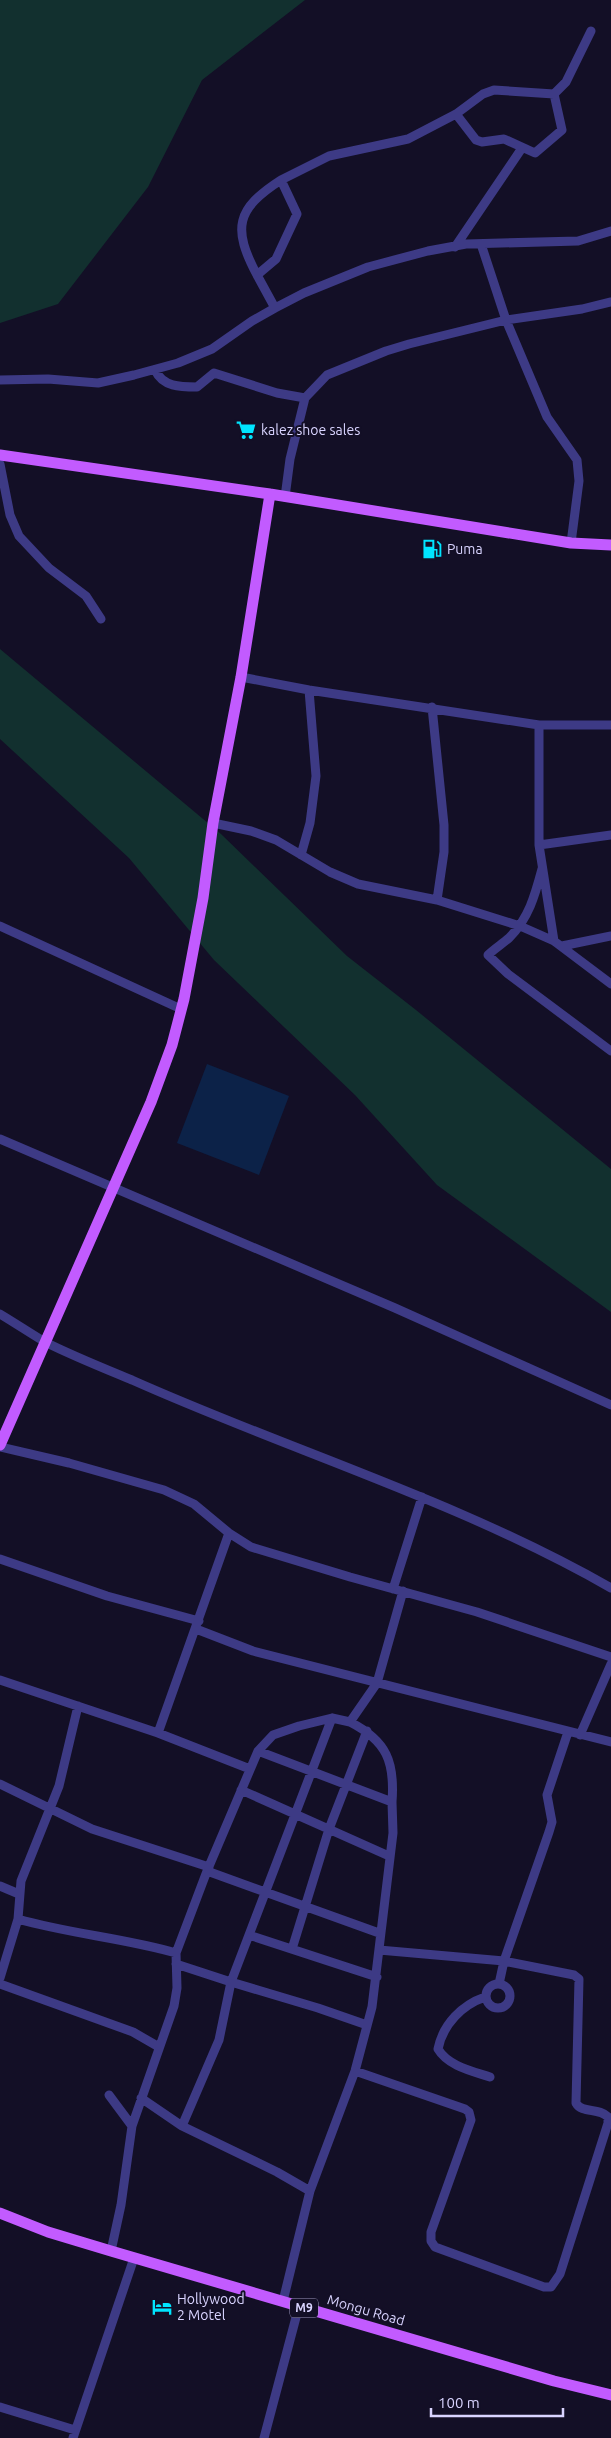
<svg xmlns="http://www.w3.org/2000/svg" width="611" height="2438" viewBox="0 0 611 2438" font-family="Ubuntu,sans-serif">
<rect width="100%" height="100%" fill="#130f26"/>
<path fill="#12302f" d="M0,0H305L202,80L148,187L58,304L0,323Z
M0,649L221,834L347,956L416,1010L611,1169V1312L437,1185L355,1095L214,960L129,858L0,739Z"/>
<path fill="#0c2248" d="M207,1064L289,1096L259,1175L177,1143Z"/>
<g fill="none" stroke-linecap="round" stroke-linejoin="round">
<path stroke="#3d3a85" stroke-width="9" d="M456,114L476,140L482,142L504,139L535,153L562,130L554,94
M481,244L506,320L547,417L577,460L579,481L571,543
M455,247L522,148
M257,275C232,228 236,209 281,180
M275,308L257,275L276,259L297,214L281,180L329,156L408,139L456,114L483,94L494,90L554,94L566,82L591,31
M155,370C163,387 180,387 197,387L214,373L277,393L305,398
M0,380L48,379L98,383L134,375L178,363L212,349L252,321L275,308L304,293L368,267L428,251L466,244L578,241L611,231
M0,464L10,515L19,536L49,568L86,596L101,619
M285,497L290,459L305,398L327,375L386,351L409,344L506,320L582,309L610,302
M241,677L309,690L539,725H611
M432,707L444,825V852L437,900
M539,725V845L554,941
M213,823L251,831L276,840L330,872L358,884L437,900L520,926L554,941L611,984
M539,845L611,835
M301,855L310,823L316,776L309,690
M542,869C535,895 529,918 509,938C502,944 494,949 488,955L508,974L611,1051
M0,926L181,1009
M562,946L611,936
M0,1139L395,1308L611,1405
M0,1314C15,1323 30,1333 45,1342C73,1356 103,1368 132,1380C291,1451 459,1501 611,1588
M0,1447L69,1463L164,1490L194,1504L229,1533L251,1547L350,1577L477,1612L611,1657
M0,1559L107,1596L199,1621
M393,1589L422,1497
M196,1629L253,1651L611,1742
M0,1680L158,1733L250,1769
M350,1722C387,1741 395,1762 392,1802
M158,1733L229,1533
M580,1735L611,1664
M258,1751L392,1802L393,1833L372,2007L355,2071L310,2191L283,2301
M0,1784L92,1829L209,1867
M241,1790L389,1856
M207,1871L379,1933
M0,1886L19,1894
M18,1919C70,1934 124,1938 176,1953
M249,1935L377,1977
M292,1949L329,1829L367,1731
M379,1950L504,1961L549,1832L552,1822L547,1795L568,1732
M176,1964L231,1982L332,1718
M0,1978L18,1919L21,1881L59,1786L78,1706
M486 1996a12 12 0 1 1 24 0a12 12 0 1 1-24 0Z
M0,1984L133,2032L159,2047
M485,1997C462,2005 443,2024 438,2049C448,2066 472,2071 490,2077
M355,2071L465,2109L469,2112L471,2120L431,2232V2241L435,2247L544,2287H551L560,2274L608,2123V2117C599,2107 582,2114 576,2103L579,1979L574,1975L504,1961L499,1984
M109,2095L132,2126
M141,2098L182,2126L219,2040L231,1982L318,2008L367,2025
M182,2126L277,2172L310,2191
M111,2251L121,2205L132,2126L174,2006L177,1988L176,1953L207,1871L258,1751L273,1735L299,1726L332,1718L350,1722L377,1683L403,1591
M0,2407L75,2430
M73,2438L134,2258
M264,2438L299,2306"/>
<path stroke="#c25bff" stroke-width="11" d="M0,455L270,494L571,543L611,545
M0,1445L151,1102L172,1045L184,999L203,898L213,823L241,677L270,494
M0,2213L48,2232L111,2251L554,2381L611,2395"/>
</g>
<defs>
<symbol id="supermarket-bare" viewBox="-9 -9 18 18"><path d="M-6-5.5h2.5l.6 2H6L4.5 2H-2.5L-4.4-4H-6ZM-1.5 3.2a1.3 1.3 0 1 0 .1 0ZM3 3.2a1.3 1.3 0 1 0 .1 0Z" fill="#00e5ff" stroke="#130f26" stroke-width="2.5" paint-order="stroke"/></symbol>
<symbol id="fuel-bare" viewBox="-9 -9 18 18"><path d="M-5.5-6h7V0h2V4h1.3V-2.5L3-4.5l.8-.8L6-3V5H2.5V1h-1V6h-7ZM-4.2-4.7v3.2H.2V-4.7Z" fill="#00e5ff" stroke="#130f26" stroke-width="2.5" paint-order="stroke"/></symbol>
<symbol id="hotel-bare" viewBox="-9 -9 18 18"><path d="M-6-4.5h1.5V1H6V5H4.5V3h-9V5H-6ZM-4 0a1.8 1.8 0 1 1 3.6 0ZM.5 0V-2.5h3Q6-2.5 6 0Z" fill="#00e5ff" stroke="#130f26" stroke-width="2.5" paint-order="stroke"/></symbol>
</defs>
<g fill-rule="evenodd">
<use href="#supermarket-bare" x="232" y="416" width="28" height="28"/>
<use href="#fuel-bare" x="418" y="535" width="28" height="28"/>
<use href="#hotel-bare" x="148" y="2293" width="28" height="28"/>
</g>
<g text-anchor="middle" stroke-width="4" stroke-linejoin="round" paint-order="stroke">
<rect fill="#130f26" stroke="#9e99be" stroke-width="1" x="290" y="2298.5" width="28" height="19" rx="4"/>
<g font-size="12" font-weight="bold" fill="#d9d4ff">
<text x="304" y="2312">M9</text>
</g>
<g font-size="14" fill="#d9d4ff" stroke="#130f26" text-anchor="start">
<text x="261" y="435">kalez shoe sales</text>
<text x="447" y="554">Puma</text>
<text x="177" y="2304">Hollywood<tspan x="177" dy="16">2 Motel</tspan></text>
</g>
<g font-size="14" fill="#d9d4ff" stroke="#130f26">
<text transform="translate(366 2310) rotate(16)" y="5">Mongu Road</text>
</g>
</g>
<path d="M431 2408v8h132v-8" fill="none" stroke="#d9d4ff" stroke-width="2.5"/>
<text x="438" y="2408" font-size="15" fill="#d9d4ff" stroke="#130f26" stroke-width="4" paint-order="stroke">100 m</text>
</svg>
